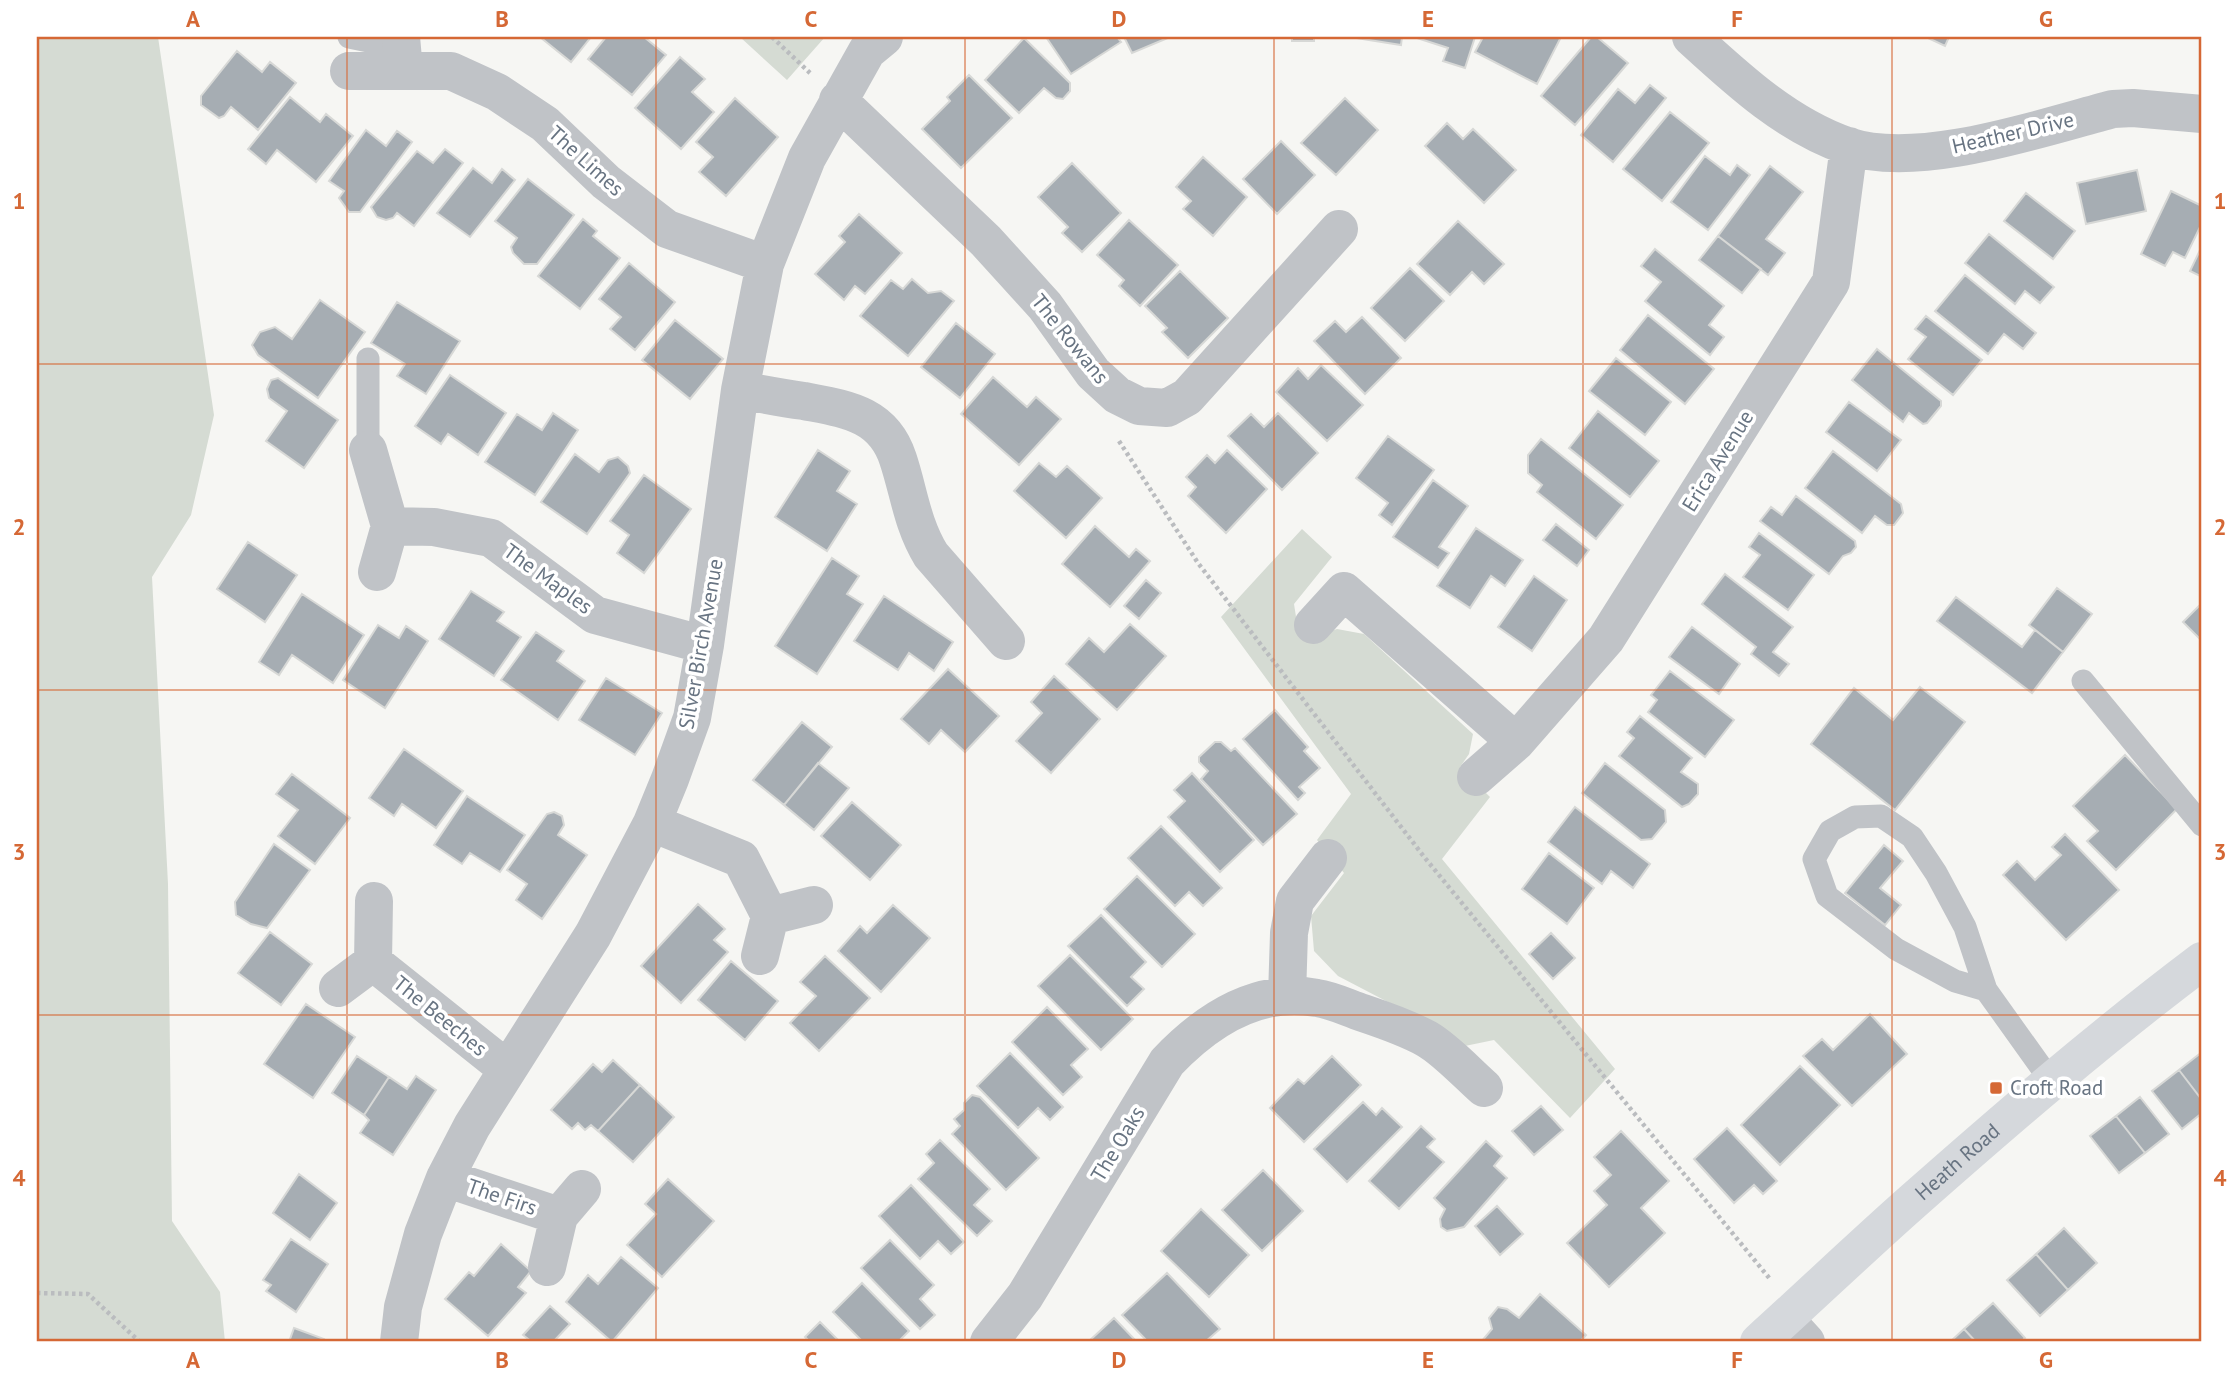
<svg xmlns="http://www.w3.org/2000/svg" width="2239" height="1379" viewBox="0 0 2239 1379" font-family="'PT Sans',sans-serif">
<rect width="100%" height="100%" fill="#f6f6f3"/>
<path fill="#d5dbd3" d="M37,37H158L214,415L191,515L152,577L168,884L172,1221L220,1292L225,1342H37Z
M740,37H825L787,80Z
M1302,529L1332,557L1294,604L1297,623L1313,637L1337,629L1364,634L1473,734L1469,754L1460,767L1490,797L1442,859L1615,1069L1570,1118L1494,1040L1460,1047L1407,1012L1338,976L1314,951L1311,916L1344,873L1317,840L1351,794L1221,617Z"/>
<path fill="#a6adb3" stroke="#d7d8d6" stroke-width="2" d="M540,37H591L571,62Z
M606,37H644L666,55L632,95L588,59Z
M1046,37H1117L1121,42L1071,74Z
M1124,37H1170L1132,53Z
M1292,37H1314V41H1292Z
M1350,37H1402L1401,45Z
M1414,37H1475L1465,68L1443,61L1448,48Z
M1483,37H1561L1537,84L1475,52Z
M1591,37H1597L1628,63L1575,125L1541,96Z
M1926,37H1949L1945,46Z
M1024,38L1070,83V91L1063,99L1056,98L1044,88L1019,113L985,80Z
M237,51L262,72L270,62L296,83L258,130L231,107L224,116L219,118L201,105V96Z
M680,57L705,79L692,92L714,112L681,149L635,108Z
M969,75L1012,118L961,168L922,129L950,101L947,97Z
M1650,85L1666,98L1613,162L1581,135L1618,89L1635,103Z
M290,97L320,122L326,114L353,136L316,182L277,150L266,164L248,149Z
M735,98L778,137L726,196L699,172L713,157L696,142Z
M1345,98L1378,130L1336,175L1301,143Z
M1670,112L1709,143L1662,201L1623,169Z
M1447,123L1463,139L1473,129L1516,170L1484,203L1425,146Z
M366,130L386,146L397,131L412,142L360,212H349L339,198L344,191L329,181Z
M1281,141L1315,175L1277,214L1243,179Z
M445,149L463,163L414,226L397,213L393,218L386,220L377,217L371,207L417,151L433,163Z
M1705,156L1730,175L1737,165L1750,175L1708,230L1671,202Z
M1203,157L1247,197L1213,236L1183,209L1191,201L1176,187Z
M1072,163L1121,213L1082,252L1062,233L1068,227L1038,197Z
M1770,166L1803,192L1766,239L1785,253L1768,275L1718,236Z
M473,168L492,183L502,169L515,180L470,237L437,213Z
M2137,170L2146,211L2086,224L2077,183Z
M528,179L574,215L537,264H524L513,253L511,247L517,238L495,221Z
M2171,191L2202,206V223L2185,258L2173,252L2165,266L2141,254Z
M2026,193L2075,231L2053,259L2004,221Z
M859,214L902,253L865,294L855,286L844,300L815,274L845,242L839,236Z
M583,219L597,231L593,236L620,258L580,309L538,276Z
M1129,220L1178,265L1140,306L1119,286L1124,280L1097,255Z
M1458,221L1504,264L1484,284L1472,272L1450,295L1417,264Z
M1989,234L2054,287L2040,303L2025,291L2015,304L1965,263Z
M1718,236L1761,269L1742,293L1699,260Z
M2202,246V277L2190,271Z
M1655,249L1724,306L1709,325L1724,337L1710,355L1645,301L1661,282L1641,266Z
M629,263L675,302L635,350L610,329L621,317L599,299Z
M1410,268L1444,301L1405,341L1371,308Z
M1180,271L1228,318L1188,358L1162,332L1167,328L1145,306Z
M1965,275L2036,333L2023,349L2004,334L1988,354L1935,311Z
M912,279L928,293L941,291L954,301L908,356L860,316L891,280L903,289Z
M320,300L365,332L318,398L258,355L252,345L260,332L275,327L292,339Z
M397,302L460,341L426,394L397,376L405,364L371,343Z
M1648,315L1714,369L1685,404L1620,350Z
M1926,316L1982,360L1953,395L1908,359L1926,337L1915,329Z
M1362,317L1401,358L1365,394L1314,341L1335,321L1346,332Z
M675,320L723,359L690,399L642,360Z
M956,323L995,354L960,398L921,367Z
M1877,349L1941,401V406L1927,423L1923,424L1909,413L1903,422L1852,380Z
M1616,358L1671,402L1645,435L1589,391Z
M1321,365L1363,405L1327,441L1276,392L1298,368L1308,379Z
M450,375L506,413L478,455L448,434L441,444L415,426Z
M993,377L1027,407L1036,397L1061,419L1019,465L961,414Z
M278,378L338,420L304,468L266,441L287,411L269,398L267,389L271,380Z
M1849,402L1901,440L1877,471L1826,432Z
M1598,411L1659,461L1630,497L1569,448Z
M553,413L578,430L535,495L485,462L517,414L542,430Z
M1278,413L1318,453L1282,490L1228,436L1251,414L1264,427Z
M1388,436L1434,470L1392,525L1379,515L1388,503L1356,478Z
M1541,439L1623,505L1596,539L1537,492L1542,485L1528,473V455Z
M818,450L850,471L837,491L857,504L827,551L775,517Z
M1227,450L1267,489L1226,533L1188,496L1196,487L1186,477L1207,455L1215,463Z
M1833,451L1901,504L1903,513L1894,525H1887L1875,516L1862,533L1805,488Z
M575,454L599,472L608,460L618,457L628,466L630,473L587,534L541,502Z
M1039,463L1056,477L1067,466L1102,498L1066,538L1014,491Z
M644,475L691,509L644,573L617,553L629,535L610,521Z
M1433,480L1468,506L1439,547L1449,553L1438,568L1393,537Z
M1796,496L1855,541L1856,547L1851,553L1843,556L1829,574L1760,521L1771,507L1782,515Z
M1556,524L1589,550L1577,566L1543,540Z
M1095,526L1129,557L1136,549L1150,561L1110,607L1062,564Z
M1476,528L1523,560L1505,586L1491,576L1470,608L1437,586Z
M1759,533L1814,575L1788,610L1743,577L1760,555L1749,547Z
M248,542L297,575L265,622L217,589Z
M832,558L859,576L847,594L863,604L817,674L775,646Z
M1725,574L1793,627L1773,652L1789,664L1779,676L1751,654L1756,647L1702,604Z
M1534,576L1567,600L1532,651L1498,627Z
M1146,580L1161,593L1139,619L1124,606Z
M2057,588L2092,614L2063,652L2029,625Z
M471,591L504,612L497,621L521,637L494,676L439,639Z
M302,594L364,635L333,683L292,655L279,675L259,662Z
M884,596L953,642L934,671L909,653L898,670L854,641Z
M1956,597L2022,647L2035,630L2063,652L2032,693L1937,621Z
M2202,603V641L2183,622Z
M1130,624L1166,656L1117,710L1066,664L1089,638L1104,652Z
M378,625L399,638L406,626L428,641L385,708L343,680Z
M1692,627L1740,664L1719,694L1669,657Z
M536,632L564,651L557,661L585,681L558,720L501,680Z
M948,669L999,716L965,752L941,730L929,744L901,719Z
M1670,671L1734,720L1705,757L1648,712L1657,700L1651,695Z
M1054,676L1100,719L1051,773L1016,741L1042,713L1031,702Z
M606,678L662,713L635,755L579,720Z
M1920,687L1965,722L1895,810L1811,744L1854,688L1893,720Z
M1275,710L1308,747L1304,751L1320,768L1299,787L1305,793L1298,800L1243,739Z
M1640,716L1692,758L1681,772L1698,784V794L1689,804L1682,807L1619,756L1634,738L1627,732Z
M802,722L832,747L784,805L753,780Z
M1215,742H1221L1231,751L1235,748L1297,814L1263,845L1201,779L1208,771L1199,762V757Z
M404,749L463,791L436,828L402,804L394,816L369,798Z
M2125,755L2177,809L2116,870L2087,841L2098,831L2073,806Z
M818,763L849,788L814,830L784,805Z
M1605,763L1665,810L1666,822L1652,839L1641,840L1582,793Z
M1192,773L1254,840L1220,872L1168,817L1185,801L1174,790Z
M292,774L350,818L315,864L278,836L298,810L276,794Z
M467,796L525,835L500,872L470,853L462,864L434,845Z
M852,802L901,845L870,880L821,836Z
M1575,807L1650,864L1633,888L1611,871L1602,884L1548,842Z
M554,812L562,816L564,825L558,835L587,855L542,919L516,900L527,884L507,870L547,814Z
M1161,826L1222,888L1203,906L1189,892L1175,906L1128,858Z
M2065,834L2119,890L2066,940L2003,875L2017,861L2035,880L2061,855L2052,847Z
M274,844L310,870L267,928L251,924L236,915L235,902Z
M1884,845L1903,861L1880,888L1901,905L1885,925L1845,893Z
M1549,853L1594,888L1567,924L1522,889Z
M1137,876L1195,934L1162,967L1104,909Z
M698,904L725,929L714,940L728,952L681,1003L641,966Z
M893,905L930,938L881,992L838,951L860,926L867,933Z
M1101,915L1146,962L1131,977L1144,989L1127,1006L1068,946Z
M270,932L312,964L281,1005L238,973Z
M1551,933L1575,958L1553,979L1529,954Z
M1070,955L1133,1019L1101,1050L1038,986Z
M825,956L870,998L819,1051L790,1023L816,996L800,982Z
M731,961L778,1001L745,1040L698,1000Z
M306,1004L355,1037L313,1098L264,1064Z
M1047,1007L1088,1049L1071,1065L1082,1077L1063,1095L1012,1042Z
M1870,1014L1907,1054L1852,1106L1803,1056L1822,1039L1833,1050Z
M2202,1052V1100L2179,1070Z
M1010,1053L1063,1107L1050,1120L1038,1108L1018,1128L977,1086Z
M357,1056L389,1077L364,1115L332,1093Z
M1332,1056L1361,1085L1304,1142L1270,1108L1298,1079L1304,1084Z
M613,1060L640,1085L598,1131L591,1125L585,1130L578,1123L572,1129L551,1110L593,1064L602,1072Z
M1800,1066L1840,1105L1780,1165L1741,1125Z
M2179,1070L2202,1100V1113L2182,1129L2152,1091Z
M416,1076L436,1090L393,1155L360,1133L369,1120L364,1115L389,1077L407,1089Z
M640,1085L674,1117L633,1162L598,1131Z
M972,1095L980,1097L1039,1158L1006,1190L952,1134L960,1126L954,1119L964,1110V1103Z
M2140,1097L2169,1134L2145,1153L2116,1116Z
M1363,1102L1376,1115L1382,1108L1402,1127L1347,1182L1314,1149Z
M1541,1106L1563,1130L1534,1155L1512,1131Z
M2116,1116L2145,1153L2119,1173L2090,1136Z
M1421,1126L1435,1139L1427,1147L1444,1162L1399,1209L1369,1181Z
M1727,1128L1777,1181L1763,1194L1754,1185L1734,1203L1694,1159Z
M1621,1131L1669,1181L1641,1208L1665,1233L1609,1287L1567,1243L1607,1205L1594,1191L1611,1175L1594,1157Z
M940,1140L990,1189L974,1205L992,1221L977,1236L918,1179L934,1163L926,1154Z
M1486,1141L1502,1156L1494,1166L1507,1178L1464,1227L1447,1231L1441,1227L1440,1219L1445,1209L1434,1198Z
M1263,1170L1303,1211L1262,1251L1222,1210Z
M299,1174L337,1203L310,1240L273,1213Z
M668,1179L714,1221L662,1277L627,1245L656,1214L645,1204Z
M911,1185L964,1242L951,1254L938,1241L920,1259L879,1216Z
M1497,1206L1523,1234L1500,1255L1475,1226Z
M1201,1209L1249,1255L1209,1297L1161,1251Z
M2064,1228L2097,1263L2068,1290L2036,1254Z
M291,1239L328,1264L296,1312L266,1291L271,1285L263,1280Z
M890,1240L934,1285L920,1299L935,1315L920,1329L861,1268Z
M501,1244L531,1271L518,1287L526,1293L488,1336L445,1299L469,1272L474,1276Z
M2036,1254L2068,1290L2040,1316L2007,1280Z
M621,1257L658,1288L612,1342L566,1302L588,1275L598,1284Z
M1167,1273L1220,1329L1205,1342H1148L1122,1315Z
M862,1283L909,1331L898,1342H863L833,1312Z
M1540,1294L1586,1335L1580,1342H1481L1492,1329L1489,1318L1498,1307L1507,1309L1519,1318Z
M1993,1303L2025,1338L2021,1342H1976L1964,1329Z
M550,1306L570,1324L553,1342H532L523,1335Z
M1114,1318L1137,1342H1088Z
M820,1322L840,1342H810L805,1337Z
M294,1328L324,1339L323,1342H289Z
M1964,1329L1976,1342H1950Z"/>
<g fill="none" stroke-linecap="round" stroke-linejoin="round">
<path stroke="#babcbf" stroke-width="4.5" stroke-dasharray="3.5 3.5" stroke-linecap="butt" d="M772,37L810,73
M1119,441L1198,563L1425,858L1770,1279
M37,1293L88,1294L140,1342"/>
<path stroke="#c0c3c7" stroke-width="23" d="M349,37L402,48
M368,359V450
M2083,681L2202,825
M1986,990L1965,927L1936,873L1912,837L1881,816L1855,817L1830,831L1814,859L1827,896L1896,949L1955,981L1986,990L2051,1081"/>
<path stroke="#c0c3c7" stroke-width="38" d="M401,37L404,71
M1691,37C1737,79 1786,125 1847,146C1919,170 2040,128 2113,109L2133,108L2202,114
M349,71H451L497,92L545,124L606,182L667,229L765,264
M838,100L986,241L1045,306L1093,373L1117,395L1139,406L1167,408L1187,397L1339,229
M740,390C761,394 783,398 804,401C845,409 883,413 898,459C909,492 912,524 931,555L1006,641
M368,450L390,526L377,572
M390,526L434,527L491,538L595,615L705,645
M1313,625L1344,591L1516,742
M1476,777L1516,742L1606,639L1831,282L1849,146
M652,823L741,859L770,916
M760,956L770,916L814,905
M373,962L507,1069
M338,988L373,962L374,901
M1287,996L1289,933L1295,901L1328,858
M445,1178L559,1216
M547,1267L559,1216L582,1189
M1785,1319L1806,1342
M399,1342L403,1307L423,1234L445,1178L472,1126L593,935L652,823L670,779L692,718L705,645L740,390L765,264L807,158L867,51L884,37
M989,1342L1025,1296L1167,1062C1206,1021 1257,987 1317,998C1332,1000 1348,1008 1363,1013C1384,1020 1407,1028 1427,1039C1446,1050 1467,1073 1484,1088"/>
<path stroke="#d5d8dc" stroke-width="38" id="s1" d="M1759,1342C1810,1296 1860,1248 1912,1202C2006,1119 2101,1037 2202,961"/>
</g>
<path fill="none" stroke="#d56835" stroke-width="2" stroke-opacity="0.55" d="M347,37V1342M656,37V1342M965,37V1342M1274,37V1342M1583,37V1342M1892,37V1342M37,364H2202M37,690H2202M37,1015H2202"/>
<rect fill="#d56835" stroke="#fff" stroke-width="2.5" x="1989" y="1081" width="14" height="14" rx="3.5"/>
<g text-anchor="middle" stroke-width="7" stroke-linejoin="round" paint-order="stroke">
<g font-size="21" fill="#687482" stroke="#fff">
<text transform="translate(2013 133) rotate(-13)" y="7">Heather Drive</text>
<text transform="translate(586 161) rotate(42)" y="7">The Limes</text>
<text transform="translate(1070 339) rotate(51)" y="7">The Rowans</text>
<text transform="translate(1718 461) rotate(-58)" y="7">Erica Avenue</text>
<text transform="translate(548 579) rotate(36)" y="7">The Maples</text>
<text transform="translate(701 644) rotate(-80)" y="7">Silver Birch Avenue</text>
<text transform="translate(440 1016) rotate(39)" y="7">The Beeches</text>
<text transform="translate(1118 1144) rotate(-59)" y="7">The Oaks</text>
<text dy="7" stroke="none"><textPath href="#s1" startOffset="268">Heath Road</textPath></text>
<text transform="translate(502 1197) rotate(19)" y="7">The Firs</text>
</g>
<g font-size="21" fill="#687482" stroke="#fff" text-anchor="start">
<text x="2010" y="1095">Croft Road</text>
</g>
</g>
<rect width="2239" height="1379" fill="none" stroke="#ffffff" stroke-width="77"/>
<rect x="38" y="38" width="2162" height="1302" fill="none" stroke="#d56835" stroke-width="2.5"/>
<g font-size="23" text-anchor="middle" font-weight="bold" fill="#d56835">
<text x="193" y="27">A</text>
<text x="502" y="27">B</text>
<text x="811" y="27">C</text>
<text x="1119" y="27">D</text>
<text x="1428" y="27">E</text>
<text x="1737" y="27">F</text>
<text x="2046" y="27">G</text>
<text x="19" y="209">1</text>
<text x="2220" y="209">1</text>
<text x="19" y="535">2</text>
<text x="2220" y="535">2</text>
<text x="19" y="860">3</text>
<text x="2220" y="860">3</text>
<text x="19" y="1186">4</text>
<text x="2220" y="1186">4</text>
<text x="193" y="1368">A</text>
<text x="502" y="1368">B</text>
<text x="811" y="1368">C</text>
<text x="1119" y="1368">D</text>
<text x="1428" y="1368">E</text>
<text x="1737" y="1368">F</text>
<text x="2046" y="1368">G</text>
</g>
</svg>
